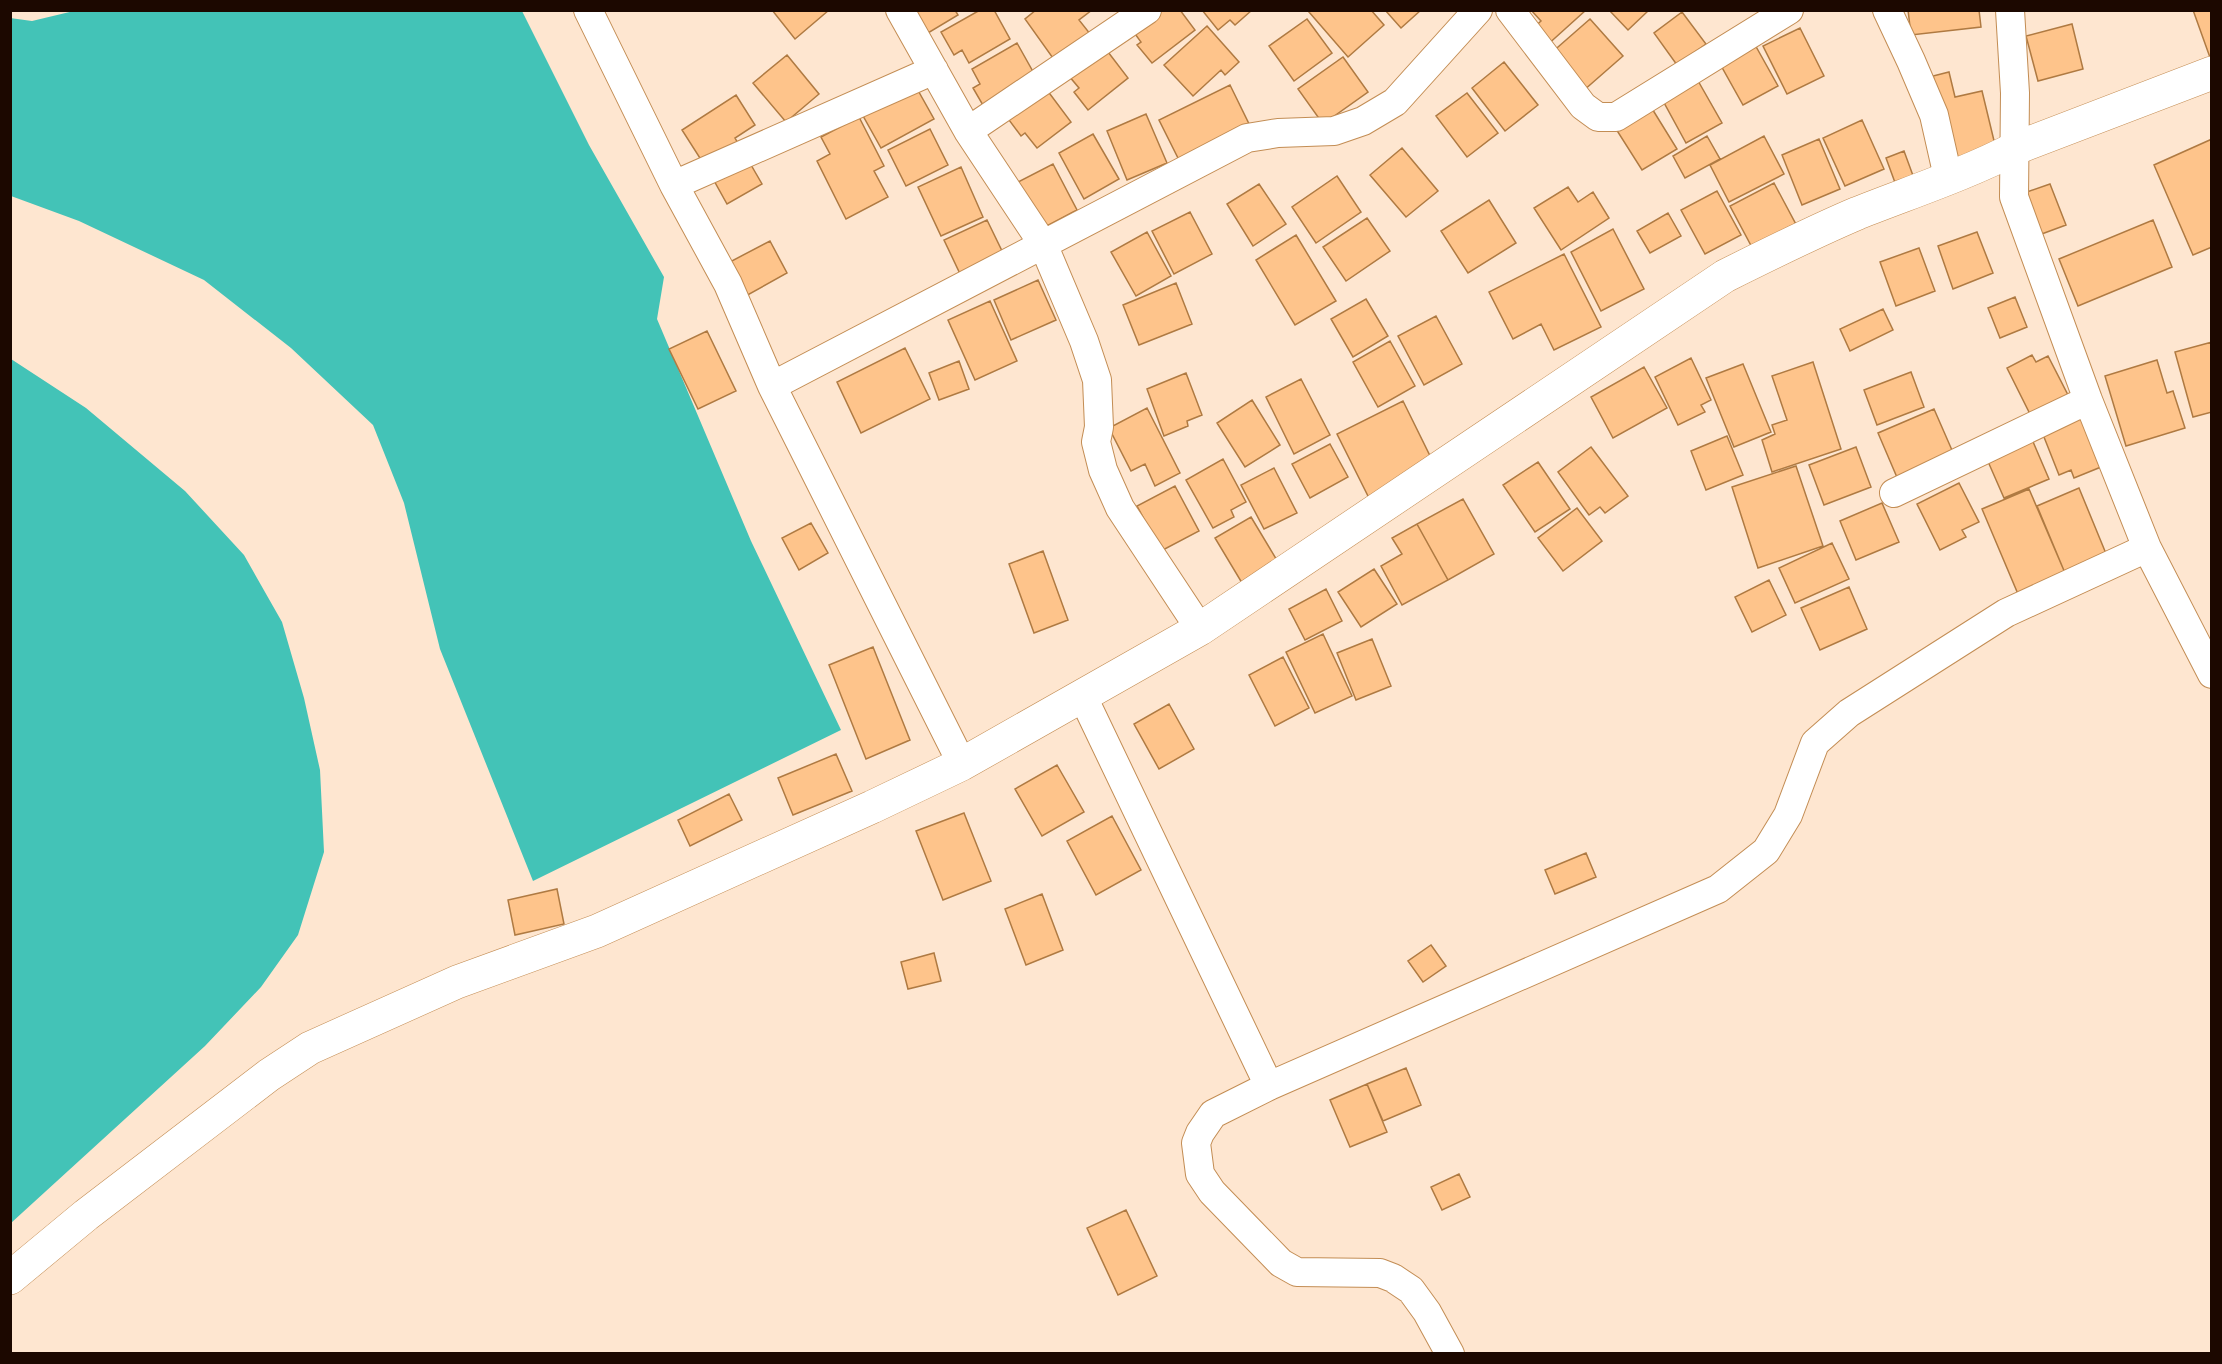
<svg xmlns="http://www.w3.org/2000/svg" width="2222" height="1364" viewBox="0 0 2222 1364" font-family="'Roboto Condensed',sans-serif">
<rect width="100%" height="100%" fill="#fee6d0"/>
<path fill="#43c3b7" d="M78,10L522,11L589,145L664,277L657,319L751,541L841,730L533,881L440,649L404,503L373,425L291,348L204,280L79,221L11,196L10,18L32,21Z
M11,359L86,408L185,491L244,555L282,622L304,698L320,770L324,852L298,935L261,987L205,1046L11,1223Z"/>
<path fill="#fec48b" stroke="#af7a42" stroke-width="1.5" d="M772,10H829L795,39Z
M907,10H955L958,15L923,36Z
M980,10H994L1010,39L969,63L962,50L954,55L941,32Z
M1036,10H1092L1079,20L1091,35L1055,61L1025,19Z
M1151,10H1180L1195,30L1152,63L1137,45L1141,42L1130,27Z
M1202,10H1252L1235,25L1230,20L1218,30Z
M1311,10H1371L1384,25L1348,57L1309,12Z
M1385,10H1421L1401,28Z
M1531,10H1586L1545,47L1530,31L1541,21Z
M1609,10H1649L1628,30Z
M1908,10H1979L1981,27L1911,35Z
M2193,10H2212V63Z
M1682,12L1706,44L1677,65L1654,33Z
M1307,19L1332,53L1294,81L1269,46Z
M1590,19L1623,56L1583,91L1550,54Z
M2072,24L2083,69L2038,81L2026,36Z
M1207,26L1239,62L1225,75L1221,70L1193,96L1164,65Z
M1800,28L1824,76L1787,94L1763,46Z
M1017,43L1036,77L984,107L973,88L980,84L972,69Z
M1754,43L1778,86L1743,105L1719,62Z
M1105,48L1128,78L1088,110L1074,92L1079,88L1069,76Z
M787,55L819,94L786,122L753,83Z
M1343,57L1368,92L1323,124L1298,89Z
M1504,62L1538,105L1505,131L1472,88Z
M1949,72L1955,97L1982,91L1996,149L1954,159L1933,76Z
M1697,79L1722,123L1686,143L1662,99Z
M915,85L934,119L881,148L862,114Z
M1230,85L1252,130L1181,164L1159,120Z
M1047,90L1071,122L1037,148L1025,133L1021,136L1009,120Z
M1467,93L1498,133L1467,157L1436,116Z
M736,95L755,125L735,138L739,145L705,166L682,130Z
M1651,107L1677,149L1642,170L1616,129Z
M1146,114L1167,163L1127,180L1107,131Z
M859,117L884,166L874,171L888,197L846,219L817,161L830,154L821,137Z
M1862,120L1884,169L1845,186L1823,138Z
M930,129L948,165L906,186L888,150Z
M1093,134L1119,179L1084,199L1059,153Z
M1707,136L1720,159L1685,178L1673,156Z
M1764,136L1784,174L1729,202L1710,165Z
M1819,139L1840,189L1802,205L1782,155Z
M2212,139V247L2193,255L2154,165Z
M1402,148L1438,191L1406,217L1370,175Z
M1904,151L1915,181L1897,188L1886,158Z
M747,158L762,184L727,204L712,177Z
M1053,164L1077,210L1043,228L1018,182Z
M961,167L983,217L941,236L918,187Z
M1337,176L1361,212L1316,243L1292,207Z
M1774,183L1799,230L1755,253L1730,206Z
M1259,184L1286,224L1253,246L1227,204Z
M2050,184L2066,225L2039,235L2024,193Z
M1568,187L1578,202L1593,192L1609,218L1561,250L1534,208Z
M1717,191L1741,235L1705,254L1681,210Z
M1489,200L1516,243L1468,273L1441,231Z
M1190,212L1212,254L1174,274L1152,231Z
M1668,213L1681,236L1650,253L1637,231Z
M1367,218L1390,251L1346,281L1323,247Z
M987,220L1005,257L962,278L944,240Z
M2153,220L2172,267L2078,306L2059,259Z
M1613,229L1644,289L1601,311L1571,252Z
M1147,232L1171,276L1136,296L1111,252Z
M1977,232L1993,273L1953,289L1938,246Z
M1296,235L1336,301L1295,325L1256,260Z
M770,241L787,273L744,297L726,264Z
M1919,248L1935,291L1896,306L1880,262Z
M1564,254L1601,327L1554,350L1541,324L1513,339L1489,292Z
M1038,280L1056,320L1011,340L994,300Z
M1176,283L1192,324L1139,345L1123,305Z
M2015,297L2027,327L2000,338L1988,308Z
M1366,299L1388,336L1353,357L1331,319Z
M990,301L1017,361L975,380L948,320Z
M1883,309L1893,330L1850,351L1840,329Z
M1436,316L1462,364L1424,385L1398,336Z
M707,331L736,391L698,409L669,349Z
M1390,341L1415,386L1378,407L1353,362Z
M2212,342V412L2193,417L2175,352Z
M905,348L930,399L861,433L837,382Z
M2032,355L2036,362L2048,356L2068,395L2030,414L2007,368Z
M1691,358L1711,400L1701,405L1705,412L1678,425L1655,377Z
M2157,360L2167,393L2173,391L2185,428L2126,446L2105,376Z
M959,361L969,389L939,400L929,373Z
M1813,362L1841,449L1772,472L1762,440L1775,434L1772,425L1787,420L1772,376Z
M1743,364L1771,432L1734,447L1706,378Z
M1644,367L1667,408L1613,438L1591,397Z
M1911,372L1924,407L1877,425L1864,390Z
M1186,373L1202,415L1187,421L1188,426L1164,436L1147,389Z
M1301,379L1330,435L1294,454L1266,397Z
M1252,400L1280,445L1245,467L1217,423Z
M1403,401L1435,466L1369,498L1337,434Z
M1147,408L1180,473L1155,486L1145,464L1131,471L1109,428Z
M1934,409L1955,457L1899,482L1878,433Z
M2081,417L2101,467L2074,478L2071,470L2059,475L2042,432Z
M1727,436L1743,475L1706,490L1691,451Z
M2031,437L2049,479L2004,498L1986,457Z
M1330,444L1348,477L1310,498L1292,464Z
M1591,447L1628,496L1605,513L1600,507L1589,515L1558,472Z
M1856,447L1871,487L1824,505L1809,465Z
M1223,459L1246,502L1231,510L1234,517L1213,528L1186,480Z
M1538,462L1570,509L1535,532L1503,485Z
M1796,466L1823,546L1758,568L1732,487Z
M1274,468L1297,513L1264,529L1241,485Z
M1959,483L1979,522L1962,530L1966,537L1940,550L1917,504Z
M1175,486L1199,531L1161,551L1137,506Z
M2079,488L2107,556L2065,573L2037,506Z
M2029,489L2065,573L2018,594L1982,509Z
M1463,499L1494,554L1448,580L1417,524Z
M1882,503L1899,542L1856,560L1840,521Z
M1577,508L1602,541L1563,571L1538,538Z
M1251,517L1278,562L1242,583L1215,538Z
M811,523L828,553L799,570L782,538Z
M1417,524L1448,580L1402,605L1381,566L1402,554L1392,538Z
M1832,543L1849,579L1795,603L1779,568Z
M1043,551L1068,620L1034,633L1009,564Z
M1374,569L1397,604L1361,627L1338,592Z
M1769,580L1786,615L1752,632L1735,597Z
M1849,587L1867,629L1820,650L1801,608Z
M1326,589L1342,621L1305,640L1289,609Z
M1323,634L1352,696L1315,713L1286,652Z
M1372,639L1391,686L1356,700L1337,653Z
M873,647L910,740L866,759L829,665Z
M1283,657L1309,708L1275,726L1249,675Z
M1169,704L1194,749L1159,769L1134,724Z
M836,754L852,791L793,815L778,778Z
M1057,765L1084,812L1042,836L1015,789Z
M729,794L742,820L690,846L678,820Z
M964,813L991,881L943,900L916,831Z
M1112,816L1141,870L1096,895L1067,841Z
M1586,853L1596,877L1555,894L1545,870Z
M557,889L564,924L515,935L508,900Z
M1042,894L1063,950L1026,965L1005,909Z
M1431,945L1446,966L1423,982L1408,961Z
M934,953L941,981L908,989L901,962Z
M1406,1068L1421,1105L1383,1121L1367,1084Z
M1367,1084L1387,1132L1350,1147L1330,1100Z
M1459,1174L1470,1197L1442,1210L1431,1187Z
M1126,1210L1157,1276L1118,1295L1087,1228Z"/>
<g fill="none" stroke-linecap="round" stroke-linejoin="round">
<defs>
<path id="street" d="M588,10L674,185L728,284L772,386L962,764
M900,10L968,131L1043,244L1084,341L1097,380L1099,427L1096,442L1103,470L1120,508L1200,629
M1510,10L1583,106L1598,117H1616L1789,10
M1887,10L1911,61L1934,115L1948,177
M2010,10L2015,93L2014,197L2088,400L2147,548L2212,674
M968,131L1147,10
M674,185L934,70
M772,386L1247,138L1278,133L1334,131L1363,121L1395,102L1478,10
M1894,493L2088,400
M1083,697L1269,1086
M1450,1354L1427,1312L1411,1290L1393,1278L1380,1273L1297,1272L1281,1263L1212,1192L1200,1174L1196,1143L1200,1133L1213,1114L1269,1086L1718,889L1766,851L1788,815L1815,743L1849,713L2006,613L2147,548"/>
<path id="secondary" d="M10,1278L86,1215L269,1075L310,1048L457,982L597,931L872,807L962,764L1200,629L1725,276C1769,254 1813,232 1858,213C1911,192 1966,174 2016,148L2212,73"/>
</defs>
<use href="#street" stroke="#c38d54" stroke-width="30"/>
<use href="#secondary" stroke="#c38d54" stroke-width="34"/>
<use href="#street" stroke="#fff" stroke-width="28"/>
<use href="#secondary" stroke="#fff" stroke-width="33"/>
</g>
<rect width="2222" height="1364" fill="none" stroke="#1c0800" stroke-width="24"/>
</svg>
